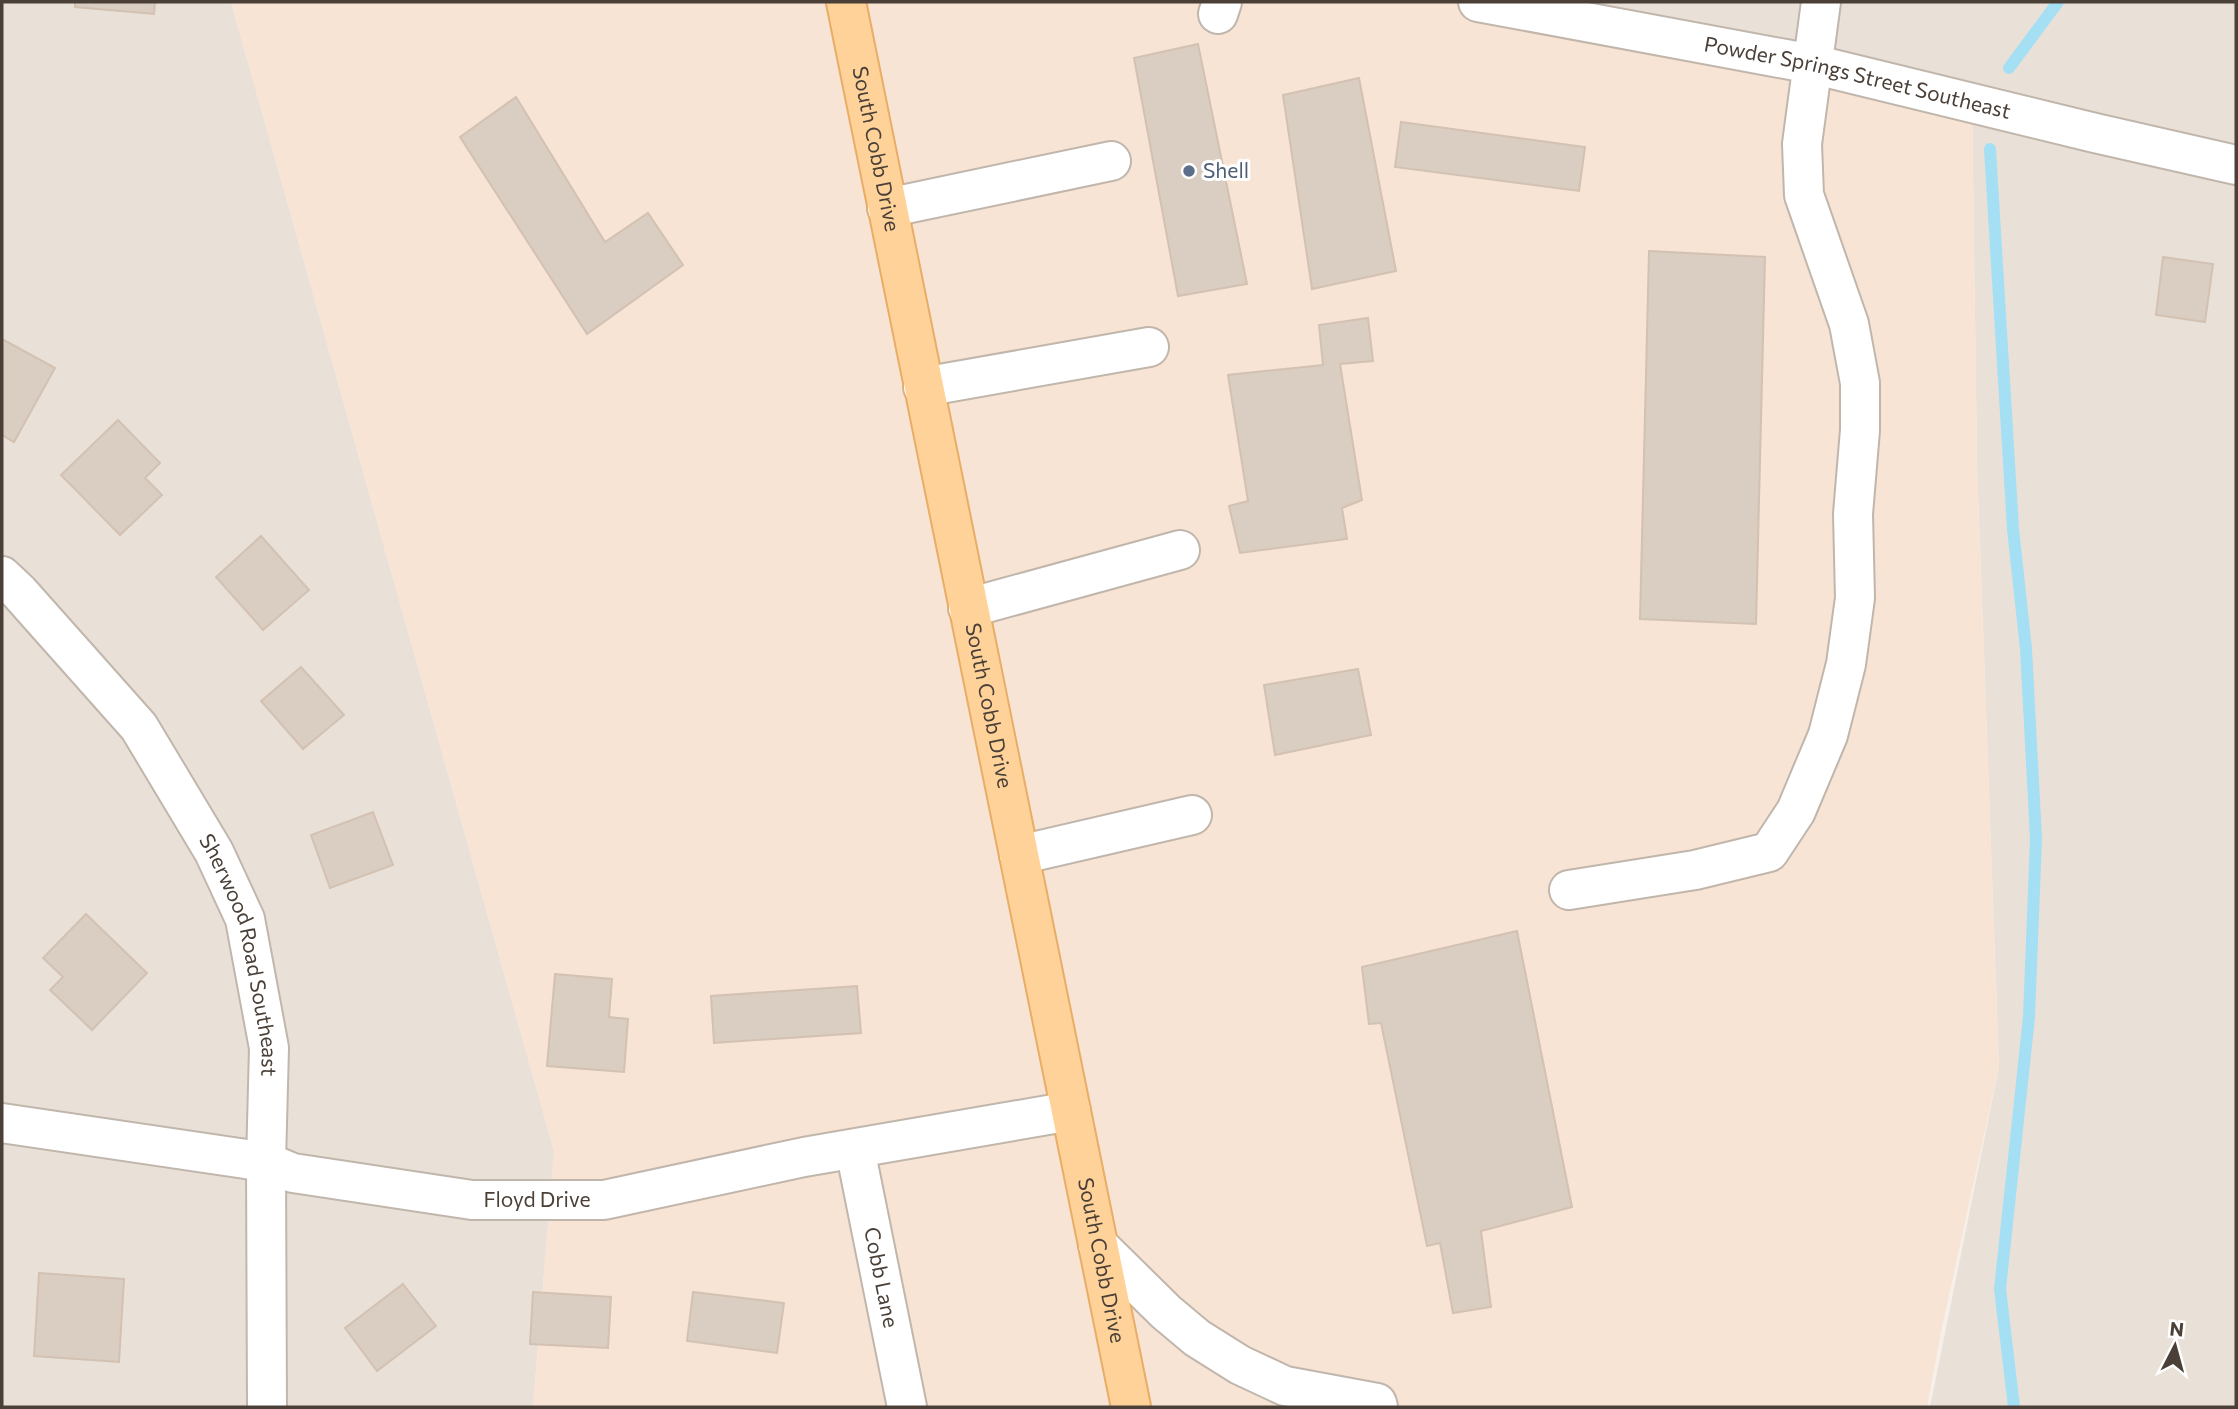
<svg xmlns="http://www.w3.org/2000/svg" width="2238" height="1409" viewBox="0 0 2238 1409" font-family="Commissioner,sans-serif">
<rect width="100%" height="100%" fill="#f5f0ea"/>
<path fill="#e9e1d8" d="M2,2H231L554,1151L533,1407H2Z
M1478,2H2236V1407H1930L1999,1067L1977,463L1972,103Z"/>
<path fill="#f7e4d5" d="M231,2H1474L1972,103L1977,463L1999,1067L1942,1327L1927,1407H533L554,1151Z"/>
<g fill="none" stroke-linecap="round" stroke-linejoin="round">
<path stroke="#a5dff3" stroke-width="12" d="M2009,68L2058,2
M1990,149L2013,529L2026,649L2036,839L2029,1017L2000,1289L2014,1407"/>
</g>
<path fill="#dacdc2" stroke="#d3c1b2" stroke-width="2" d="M75,2H155L154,14L75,7Z
M1198,44L1247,284L1178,296L1134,58Z
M1359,78L1396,271L1312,289L1283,95Z
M516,97L605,242L648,213L683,265L587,334L460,137Z
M1401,122L1585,147L1579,191L1395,167Z
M1649,251L1765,257L1756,624L1640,619Z
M2163,257L2213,264L2205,322L2156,315Z
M1368,318L1373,361L1340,364L1362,500L1342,508L1347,539L1240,553L1229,506L1248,501L1228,375L1323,365L1319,325Z
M2,339L55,368L14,442L2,435Z
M118,420L160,463L145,478L162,495L120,535L61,475Z
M261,536L309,590L263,630L216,577Z
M301,667L344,715L303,749L261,701Z
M1358,669L1371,735L1275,755L1264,685Z
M373,812L393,865L330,888L311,835Z
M86,914L147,973L92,1030L50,990L63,977L43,958Z
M1517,931L1572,1207L1481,1231L1491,1307L1453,1313L1440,1243L1427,1246L1381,1023L1369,1024L1362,967Z
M555,974L612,979L609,1017L628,1019L624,1072L547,1066Z
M857,986L861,1033L714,1043L711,996Z
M39,1273L124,1279L119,1362L34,1356Z
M403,1284L436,1326L377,1371L345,1328Z
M533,1292L611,1297L608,1348L530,1344Z
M693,1292L784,1303L777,1353L687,1341Z"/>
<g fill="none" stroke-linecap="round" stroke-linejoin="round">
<defs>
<g id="minor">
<path id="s1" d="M1478,2L1812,64L2095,133L2236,165"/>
<path d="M1218,14L1222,2"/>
<path d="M887,208L1111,161"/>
<path d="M923,387L1149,347"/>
<path id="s2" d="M2,576L19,592L139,727L214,852L245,919L269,1048L266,1162L267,1407"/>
<path d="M968,608L1180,550"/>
<path d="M1019,855L1192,815"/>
<path d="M1569,890L1695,870L1769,852L1796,811L1828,735L1846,664L1855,598L1853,514L1860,430V383L1849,324L1804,195L1802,144L1821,2"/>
<path id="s3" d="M2,1123L266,1162L293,1173L472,1200H604L804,1157L1071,1111"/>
<path id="s4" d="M855,1149L907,1407"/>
<path d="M1098,1245L1166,1312L1197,1338L1240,1365L1285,1386L1377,1403L1378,1407"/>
</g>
<g id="major">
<path id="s5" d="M846,2L1131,1407"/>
</g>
</defs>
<use href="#minor" stroke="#c1b6ac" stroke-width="42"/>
<use href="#major" stroke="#e8ad66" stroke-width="42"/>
<use href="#minor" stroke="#fff" stroke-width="38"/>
<use href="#major" stroke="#ffd299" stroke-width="38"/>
</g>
<circle fill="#5c6f8a" stroke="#fff" stroke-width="2.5" cx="1189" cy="171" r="7"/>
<g text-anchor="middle" stroke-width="6" stroke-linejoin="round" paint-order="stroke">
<g font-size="21" fill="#4a4038" stroke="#fff">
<text dy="7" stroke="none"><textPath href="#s1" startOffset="387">Powder Springs Street Southeast</textPath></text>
<text dy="7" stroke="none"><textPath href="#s5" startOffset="150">South Cobb Drive</textPath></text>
<text dy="7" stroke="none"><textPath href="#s5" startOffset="718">South Cobb Drive</textPath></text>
<text dy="7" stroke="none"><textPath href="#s2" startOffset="457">Sherwood Road Southeast</textPath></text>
<text dy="7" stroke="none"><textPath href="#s3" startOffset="542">Floyd Drive</textPath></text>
<text dy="7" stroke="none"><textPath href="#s5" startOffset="1284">South Cobb Drive</textPath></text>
<text dy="7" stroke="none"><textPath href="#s4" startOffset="131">Cobb Lane</textPath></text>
</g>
<g font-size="21" fill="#4e5e75" stroke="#fff" text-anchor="start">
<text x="1203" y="178">Shell</text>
</g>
</g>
<rect width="2238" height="1409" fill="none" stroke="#4a4038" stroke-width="7"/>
<g transform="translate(2175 1346) rotate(6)" stroke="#ffffff" stroke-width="5" paint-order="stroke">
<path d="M0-5L12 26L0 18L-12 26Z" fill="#4a4038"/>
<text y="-10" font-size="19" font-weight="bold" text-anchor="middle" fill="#4a4038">N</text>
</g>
</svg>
